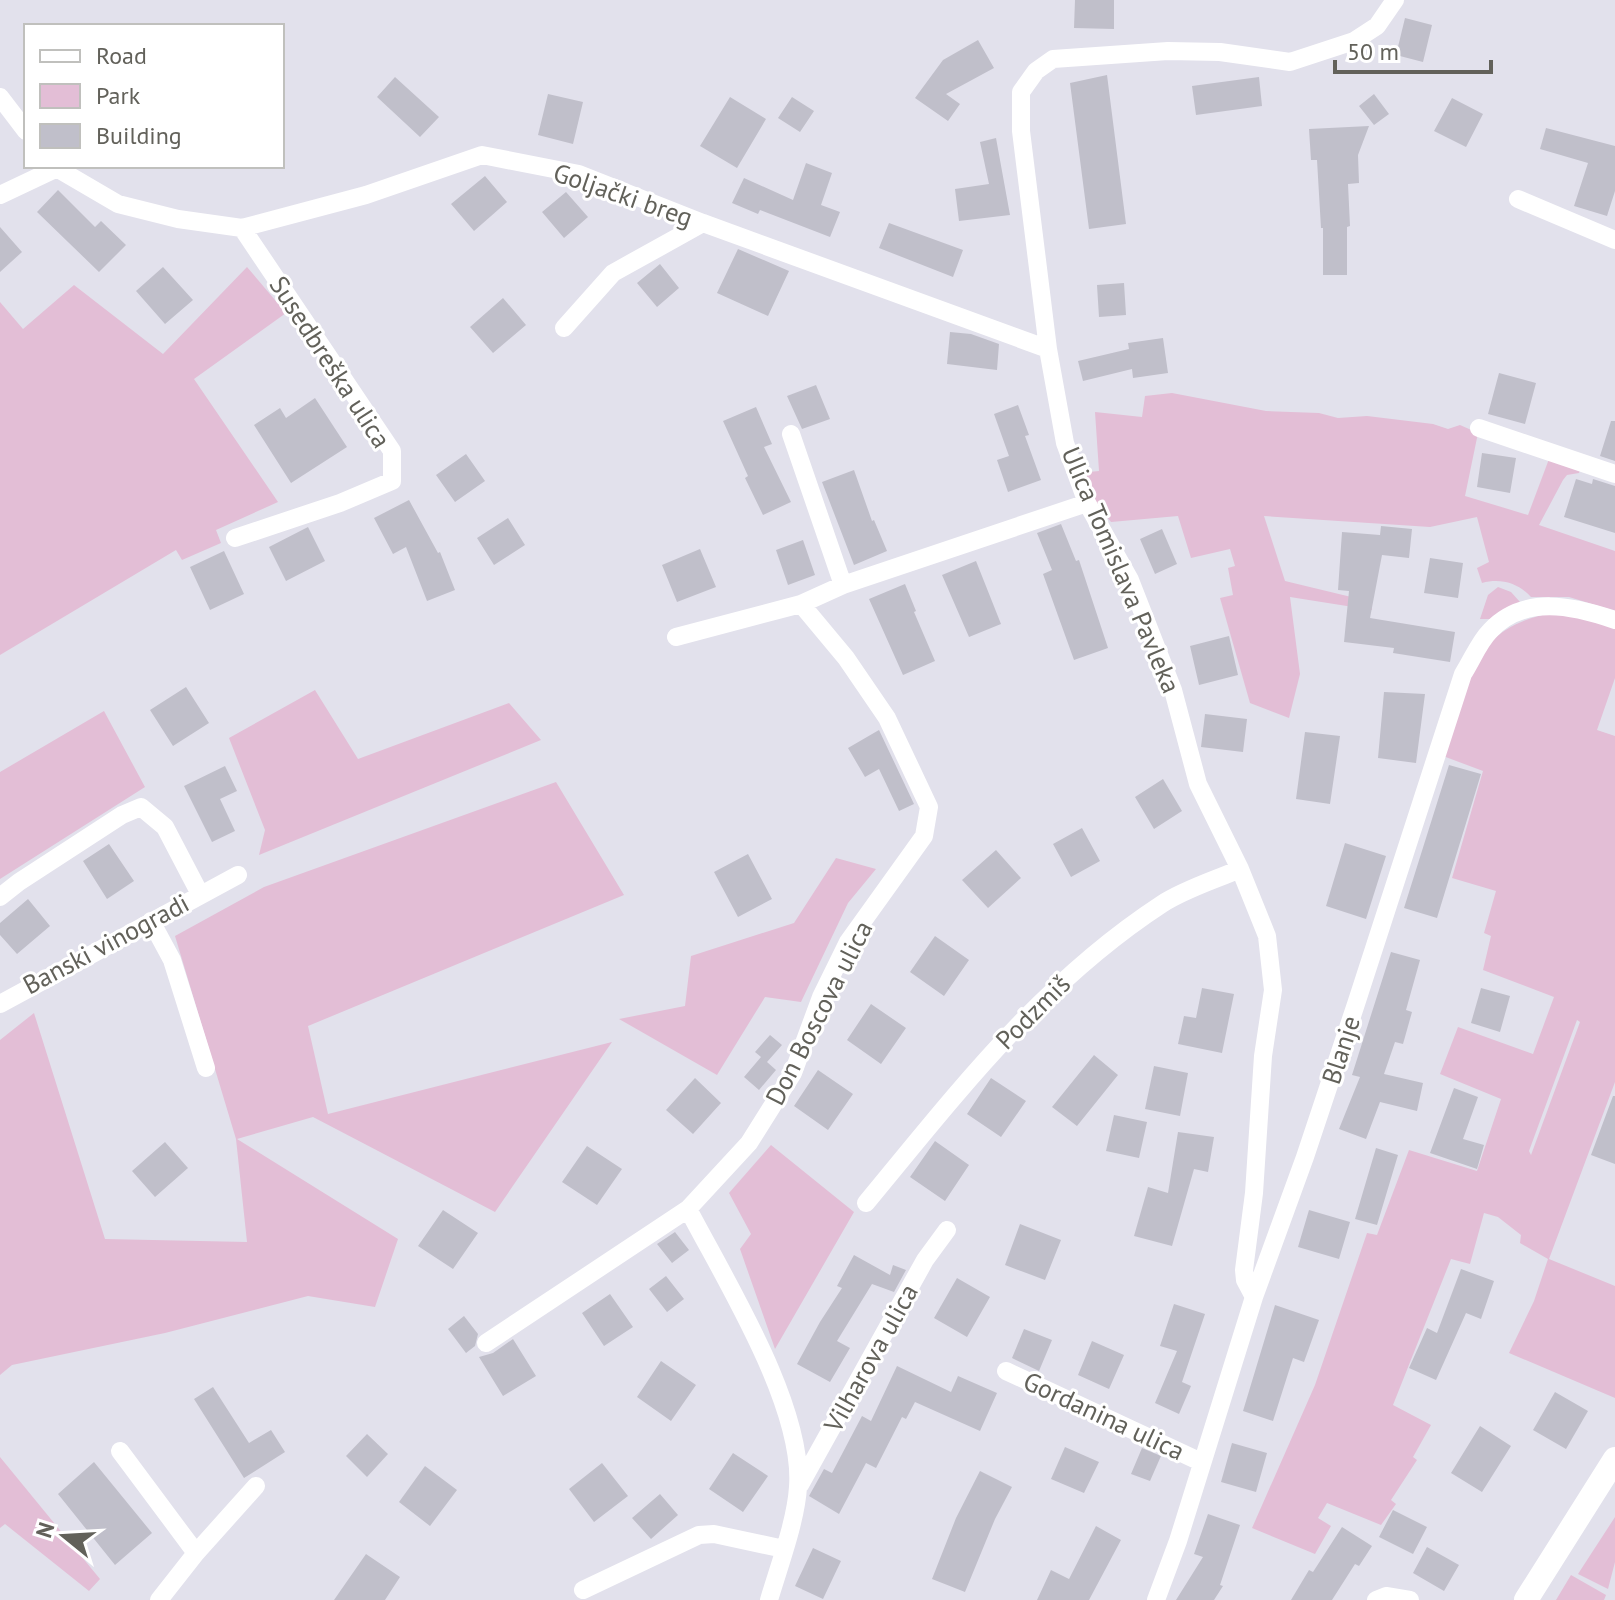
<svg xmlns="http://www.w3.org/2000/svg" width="1615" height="1600" viewBox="0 0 1615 1600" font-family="'PT Sans',sans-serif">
<rect width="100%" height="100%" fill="#e2e1ec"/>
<path fill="#e3bed6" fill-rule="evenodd" d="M247,267L286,313L194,379L278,502L216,530L221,543L182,560L176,550L0,655V302L23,329L74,285L163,354Z
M1172,393L1266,411L1319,413L1338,418L1367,416L1433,424L1448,429L1460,425L1478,433L1465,496L1528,515L1549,459L1580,470L1579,473L1567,475L1563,480L1539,525L1615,551V611L1569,597H1531C1518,583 1501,578 1482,583L1477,568L1489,562L1477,517L1430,527L1264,516L1285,581L1372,602V610L1290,597L1300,674L1289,718L1250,703L1220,598L1233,595L1228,568L1235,566L1230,549L1191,558L1178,516L1111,522L1095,502L1079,473L1099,471L1095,412L1142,417L1145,396Z
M1498,587L1511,592L1520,602L1490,619H1480L1488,595Z
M1555,612L1615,627V678L1597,730L1615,736V1082L1549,1259L1615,1286V1398L1509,1353L1534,1301L1548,1259L1520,1243L1521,1235L1498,1217L1484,1213L1470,1264L1451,1259L1393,1405L1431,1425L1413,1457L1417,1460L1391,1500L1396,1504L1381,1525L1327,1503L1318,1518L1331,1526L1315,1554L1252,1528L1315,1385L1367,1233L1377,1235L1409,1150L1477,1171L1501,1099L1440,1074L1458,1027L1533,1054L1554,997L1483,970L1491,936L1484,933L1496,891L1452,878L1483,771L1443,756C1466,683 1467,629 1555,612ZM1577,1020L1580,1022L1531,1155L1529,1151Z
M315,690L358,759L509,703L541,740L259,855L265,830L229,738Z
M104,711L145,787L0,879V772Z
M556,782L624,895L308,1026L328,1114L612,1042L495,1212L313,1117L237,1139L398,1239L375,1307L308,1296L165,1333L12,1365L0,1375V1040L34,1013L105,1239L247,1242L236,1139L175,936L264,887Z
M836,858L876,869L848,903L801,1002L765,997L717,1075L619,1019L685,1006L691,956L794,923Z
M771,1145L854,1212L775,1349L740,1249L751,1234L729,1193Z
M0,1457L100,1579L89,1591L5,1524L0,1528Z
M1615,1517V1562L1608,1589L1578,1574Z
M1571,1575L1606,1595L1604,1600H1556Z"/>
<path fill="#c0bfca" d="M1075,0H1114V29L1074,28Z
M1405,18L1432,25L1423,62L1396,55Z
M978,40L994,68L946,94L960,104L948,121L915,98L943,60Z
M1107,75L1126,224L1089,229L1070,83Z
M395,77L439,117L420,137L377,97Z
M1259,77L1262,106L1196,115L1192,86Z
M548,94L583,102L573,144L538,135Z
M1374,94L1389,114L1374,125L1359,106Z
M730,97L766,119L737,168L700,146Z
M792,97L814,111L800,132L778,118Z
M1452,98L1483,114L1466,147L1434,131Z
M1369,126L1358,155L1359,183L1348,184L1350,226L1347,227V275H1323V228H1321L1317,160H1311L1309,129Z
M1546,128L1615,146V191L1607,216L1574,206L1588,163L1540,149Z
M996,138L1010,215L959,221L955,189L989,184L980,142Z
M806,163L832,173L821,205L840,212L830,237L760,210L758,214L732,203L744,178L793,200Z
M485,176L507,202L474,231L451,204Z
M58,190L95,227L101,221L126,245L99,272L37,212Z
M566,192L588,217L564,238L542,212Z
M889,223L963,250L953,277L879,248Z
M0,227L22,252L0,272Z
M738,249L789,271L768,316L717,293Z
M660,264L679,288L657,307L637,283Z
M163,267L193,300L165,324L136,291Z
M1124,283L1126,315L1099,317L1097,285Z
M503,298L526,325L493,353L470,327Z
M950,332L971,334L999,344L997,370L947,364Z
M1163,338L1168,373L1133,378L1132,369L1083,381L1078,361L1129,349L1128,343Z
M1499,373L1536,383L1525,424L1488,414Z
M816,385L830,419L802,429L787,396Z
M315,398L347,447L291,483L254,425L280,408L286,418Z
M1018,405L1029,435L1025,436L1041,480L1008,492L997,460L1009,456L994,414Z
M756,407L772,444L764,447L791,502L763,515L745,478L748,476L723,421Z
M1611,421H1615V461L1600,456Z
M1482,453L1516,458L1510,493L1477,487Z
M466,454L485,481L455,502L436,475Z
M854,470L872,521L874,520L887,551L854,565L822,482Z
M1576,479L1592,484L1593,479L1615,486V533L1564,517Z
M409,500L438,553L440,552L455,590L427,601L406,547L393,554L374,518Z
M508,518L525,545L494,565L477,538Z
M1061,524L1076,561L1079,560L1108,648L1074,660L1043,574L1052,570L1037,533Z
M1381,526L1412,529L1409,558L1382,555L1370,618L1455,632L1450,662L1393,653L1394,648L1344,642L1349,591L1338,590L1342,532L1380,535Z
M308,527L325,561L286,581L269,547Z
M1162,529L1177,564L1155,574L1140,539Z
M803,540L815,575L788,585L776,550Z
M700,549L716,587L677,602L662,565Z
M224,551L244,594L210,610L190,567Z
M1430,558L1463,563L1458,598L1424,593Z
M976,561L1001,624L969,637L942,575Z
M905,584L916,611L914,612L935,661L903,675L869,599Z
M1229,636L1238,675L1199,685L1190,646Z
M186,687L209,723L173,746L150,710Z
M1384,692L1425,694L1416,763L1378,758Z
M1205,714L1247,719L1243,752L1201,747Z
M879,730L914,804L899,811L879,769L865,777L848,748Z
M1305,732L1340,736L1330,804L1296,799Z
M1449,765L1481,774L1437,918L1404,908Z
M225,766L237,791L220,799L235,831L212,842L184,786Z
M1163,779L1182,811L1154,829L1135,797Z
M1082,828L1100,861L1071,877L1053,844Z
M1345,843L1386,856L1366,919L1326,906Z
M109,844L134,881L107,899L83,861Z
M996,850L1021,878L988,908L962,880Z
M748,854L772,899L738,917L714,872Z
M28,899L50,926L17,954L0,935V923Z
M935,936L969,960L944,996L910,972Z
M1391,952L1420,960L1406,1010L1412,1012L1403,1044L1395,1042L1384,1074L1423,1083L1417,1111L1380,1102L1366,1139L1339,1129L1360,1077L1352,1075Z
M1202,988L1234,994L1222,1053L1178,1044L1184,1016L1196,1018Z
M1481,988L1510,996L1500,1032L1471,1023Z
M871,1004L906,1028L881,1064L847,1040Z
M770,1035L782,1045L767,1062L776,1070L759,1090L744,1077L761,1057L755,1052Z
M1094,1055L1118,1075L1077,1126L1052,1107Z
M1154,1066L1188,1073L1180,1116L1145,1109Z
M818,1070L853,1094L828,1130L794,1106Z
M695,1078L721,1103L693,1134L666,1110Z
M991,1078L1026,1101L1001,1137L967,1114Z
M1454,1088L1478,1097L1463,1139L1484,1145L1477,1169L1430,1153Z
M1613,1096H1615V1164L1591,1155Z
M1114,1115L1147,1122L1139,1158L1106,1151Z
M1178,1132L1214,1137L1208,1172L1194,1169L1172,1246L1134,1236L1148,1187L1168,1193Z
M935,1141L969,1165L945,1201L910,1177Z
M165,1142L188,1168L155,1197L132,1171Z
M587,1146L622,1169L597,1205L562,1182Z
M1376,1148L1398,1155L1377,1225L1355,1219Z
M443,1210L478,1233L453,1269L418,1246Z
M1309,1210L1350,1222L1339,1259L1298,1247Z
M1020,1224L1061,1240L1045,1280L1005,1265Z
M675,1232L689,1250L672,1263L657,1244Z
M854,1255L890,1275L893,1265L906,1270L894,1292L872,1284L837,1341L850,1348L830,1382L797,1364L820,1322L842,1288L837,1286Z
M1461,1269L1494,1281L1481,1319L1466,1313L1436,1380L1409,1368L1427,1328L1437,1333Z
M666,1276L684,1299L667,1312L649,1289Z
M957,1278L990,1297L967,1337L934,1318Z
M610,1294L633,1327L604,1346L582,1313Z
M1174,1304L1205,1314L1182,1382L1191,1386L1179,1414L1155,1403L1177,1351L1160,1346Z
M1275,1305L1319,1320L1304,1362L1293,1358L1273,1421L1243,1411Z
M464,1316L478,1334L475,1346L466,1353L448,1329Z
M1024,1329L1052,1340L1039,1371L1012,1358Z
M513,1339L536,1376L503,1396L479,1357L493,1353Z
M1092,1341L1124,1355L1109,1389L1078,1375Z
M661,1361L696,1385L671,1421L637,1397Z
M897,1366L951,1392L958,1376L997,1393L980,1431L915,1402L906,1419L902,1417L876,1468L866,1463L839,1514L809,1496L824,1469L832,1473L862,1416L871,1421Z
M213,1387L249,1443L271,1430L285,1452L244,1478L194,1399Z
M1555,1392L1588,1411L1566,1449L1533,1430Z
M1480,1426L1511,1446L1482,1492L1451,1473Z
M367,1434L388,1454L367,1477L346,1456Z
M1232,1443L1267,1453L1256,1492L1221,1482Z
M1065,1447L1099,1462L1084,1493L1051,1479Z
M1142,1448L1161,1456L1150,1481L1131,1474Z
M733,1453L768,1476L743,1512L709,1489Z
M94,1462L152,1533L115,1565L58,1494Z
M602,1463L628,1496L594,1522L569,1489Z
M425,1466L457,1490L430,1526L399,1502Z
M980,1471L1012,1487L995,1519L965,1592L932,1579L956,1518Z
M660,1494L678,1515L651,1539L632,1518Z
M1393,1510L1427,1527L1413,1554L1379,1537Z
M1208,1514L1240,1525L1220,1585L1223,1586L1214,1600H1176L1203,1557L1194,1554Z
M1096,1526L1121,1540L1089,1600H1037L1051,1570L1069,1579Z
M1342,1527L1372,1546L1359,1566L1355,1564L1332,1600H1291L1309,1570L1313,1572Z
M1427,1547L1459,1565L1444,1591L1413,1573Z
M813,1548L841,1561L823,1599L795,1586Z
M366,1554L400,1577L385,1600H334Z"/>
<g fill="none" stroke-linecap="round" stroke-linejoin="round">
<path stroke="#fff" stroke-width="18" d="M0,97L26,131
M53,166L118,204L178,219L242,228L366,195L482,155L579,174L703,223L1048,349
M0,195L55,169
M1518,199L1615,240
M564,328L613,273L703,223
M1479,428L1615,474
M791,434L843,585
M235,538L340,503L392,481V451L242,228
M676,637L801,604L843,585L1087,503
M0,897L19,882L122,815L141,807L165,827L200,894
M151,921L172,960L206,1068
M0,1004L238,875
M866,1203C957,1093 1041,983 1162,904C1185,889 1215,880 1240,869
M688,1209C725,1280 804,1406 798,1487C796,1521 779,1566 769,1600
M1254,1297L1245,1280L1244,1270L1254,1193L1263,1056L1273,990L1267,936L1240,869L1198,784L1173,690L1130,580L1087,503L1065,443L1048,349L1021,131V92L1036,71L1053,59L1168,51L1220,52L1290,62L1354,41L1377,26L1395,0
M486,1343L688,1209L749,1143L793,1073L821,997L848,942L924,836L929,807L887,718L846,658L801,604
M1006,1371L1201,1462
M120,1451L196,1553
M800,1485L925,1260L947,1230
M583,1590L699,1535L714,1534L784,1549
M159,1600L196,1553L256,1486
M1156,1600L1178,1541L1254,1297L1305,1157L1356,1004L1463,674C1472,660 1479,642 1490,631C1524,594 1574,606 1615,620
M1376,1600L1386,1596L1410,1600"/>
<path stroke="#fff" stroke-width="24" d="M1526,1600L1615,1459"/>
</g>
<g text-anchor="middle" stroke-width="6" stroke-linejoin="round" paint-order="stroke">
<g font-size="26" fill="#62615a" stroke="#fff">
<text transform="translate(623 195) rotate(19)" y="9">Goljački breg</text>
<text transform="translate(330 362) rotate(57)" y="9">Susedbreška ulica</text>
<text transform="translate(1121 570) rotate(67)" y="9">Ulica Tomislava Pavleka</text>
<text transform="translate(106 944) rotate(-28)" y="9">Banski vinogradi</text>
<text transform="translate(1033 1012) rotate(-45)" y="9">Podzmiš</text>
<text transform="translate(819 1013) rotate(-63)" y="9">Don Boscova ulica</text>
<text transform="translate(1341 1050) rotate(-72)" y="9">Blanje</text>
<text transform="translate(871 1358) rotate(-61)" y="9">Vilharova ulica</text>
<text transform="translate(1104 1416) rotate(25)" y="9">Gordanina ulica</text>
</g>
</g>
<rect x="24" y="24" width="260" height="144" fill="#ffffff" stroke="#c0c0bd" stroke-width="2"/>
<rect x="40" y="50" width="40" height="12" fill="#ffffff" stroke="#c0c0bd" stroke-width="2"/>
<text x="96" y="64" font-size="24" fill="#62615a">Road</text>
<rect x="40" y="84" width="40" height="24" fill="#e3bed6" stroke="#c0c0bd" stroke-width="2"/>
<text x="96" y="104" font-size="24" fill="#62615a">Park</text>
<rect x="40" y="124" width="40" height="24" fill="#c0bfca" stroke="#c0c0bd" stroke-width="2"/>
<text x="96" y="144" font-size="24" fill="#62615a">Building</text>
<g transform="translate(64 1536) rotate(288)" stroke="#ffffff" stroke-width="6" paint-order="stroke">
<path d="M0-6L14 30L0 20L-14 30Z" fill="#62615a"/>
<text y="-12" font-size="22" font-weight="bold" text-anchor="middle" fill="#62615a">N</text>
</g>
<path d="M1335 60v12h156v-12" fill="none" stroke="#62615a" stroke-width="4"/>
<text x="1347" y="60" font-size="24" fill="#62615a" stroke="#ffffff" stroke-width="6" paint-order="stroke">50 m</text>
</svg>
